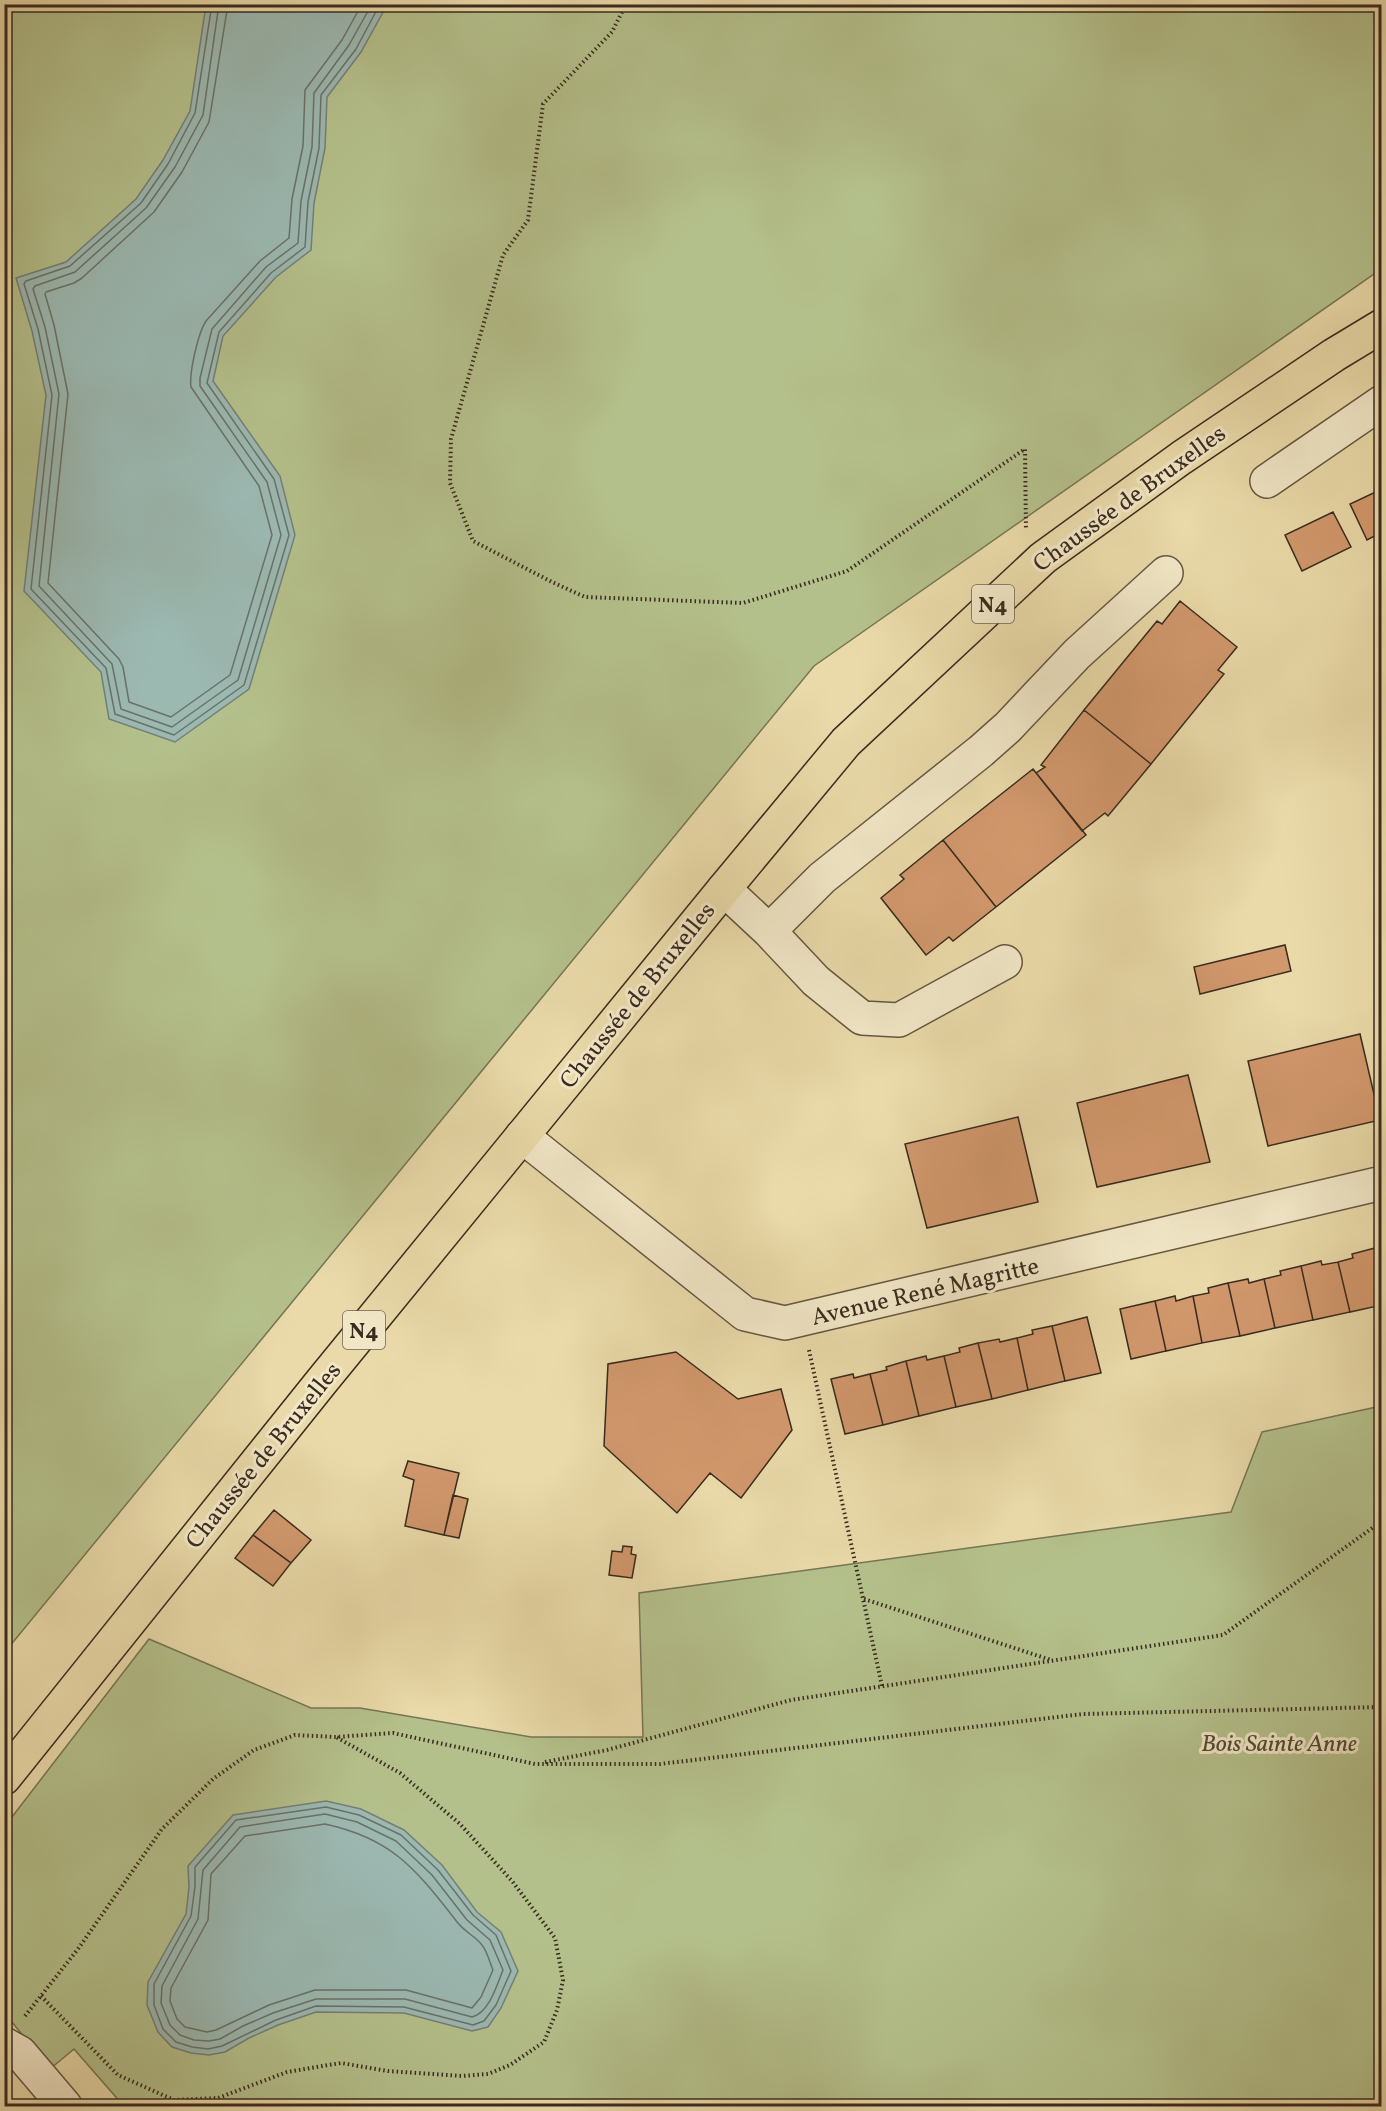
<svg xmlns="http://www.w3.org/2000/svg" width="1386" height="2111" viewBox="0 0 1386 2111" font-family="Vollkorn,serif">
<rect width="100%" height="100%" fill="#eadaa9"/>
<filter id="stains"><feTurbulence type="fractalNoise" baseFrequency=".00333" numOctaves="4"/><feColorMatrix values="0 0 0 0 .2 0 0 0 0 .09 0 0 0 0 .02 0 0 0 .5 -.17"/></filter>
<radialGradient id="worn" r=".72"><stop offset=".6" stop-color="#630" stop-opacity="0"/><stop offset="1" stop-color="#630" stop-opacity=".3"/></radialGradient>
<path fill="#b4c08b" stroke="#767654" stroke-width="1.5" d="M4,5H1382L1381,269L814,666L5,1652Z
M1381,1406V2106H1115L1111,2102L1094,2106H117L121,2103L74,2049L50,2069L7,2016L5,2017V1826L149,1639L311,1708H360L531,1737H643L639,1593L1231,1512L1262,1432Z"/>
<path fill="#9bb8b1" stroke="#748076" stroke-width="1.5" d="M206,5H387L361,52L327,97L325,148L314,203L311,250L276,277L223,336L213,381L280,476L295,535L249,689L175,742L109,719L101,672L24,591L46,395L32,331L16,278L66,262L136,199L163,160L190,111Z
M326,1801L361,1809L404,1830L442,1865L477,1912L501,1932L518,1971L501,2008L488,2027L472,2031L404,2013L316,2012L278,2025L249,2038L225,2052L209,2055L191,2053L172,2047L158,2032L147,2005L148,1982L186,1914L189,1887L188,1866L233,1815Z"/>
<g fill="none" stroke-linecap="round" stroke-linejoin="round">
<path stroke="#6a7268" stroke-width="1.5" d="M212,4L195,113L168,164L141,203L70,266L26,281L24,284L38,329L52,395L31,589L106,668L115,714L174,735L244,685L289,535L274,479L207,383L219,332L271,273L305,247L308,202L319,148L321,95L356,49L380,4
M219,4L203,115L175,167L146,208L75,272L35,286L33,289L45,327L59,394L39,586L112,664L121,709L172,727L238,680L281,535L267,482L200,386V378L212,329L266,267L298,243L301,201L312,147L314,93L349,45L372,4
M228,4L209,122L182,172L154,212L82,278L74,283L46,292L45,294L54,325L68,394L48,583L119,659L123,667L129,702L171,717L230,675L272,535L259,486L191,387C189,373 198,333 206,321L260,261L289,238L292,199L303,146L305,90L342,40L362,4
M326,1807L359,1815L401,1835L438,1870L473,1915L496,1935L511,1971L496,2005L484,2021L473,2025L404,2007L316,2006L276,2020L222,2046L208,2049L192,2047L176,2042L163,2029L154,2005V1984L191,1916L195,1887V1867L236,1820Z
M325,1814L357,1822L396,1841L432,1875L467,1920L490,1940L503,1970C497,1985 489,2013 472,2017L405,1999H316L273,2013L243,2026L220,2039L209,2041L194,2040L180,2035L170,2025L161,2003L162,1986L198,1919L203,1870L240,1827Z
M325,1824C394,1839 416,1870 458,1923C465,1932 475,1936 482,1945C487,1951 490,1963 493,1970L481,1997L472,2008L406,1990H315L269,2005L216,2030L207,2032L185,2027L177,2019L170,2001L171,1988L208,1920L211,1874L245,1836Z"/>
</g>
<path fill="#d1986c" stroke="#392b1e" stroke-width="1.5" d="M1382,489V532L1367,540L1350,504Z
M1333,512L1351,547L1302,571L1285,535Z
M1180,601L1237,647L1218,670L1224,674L1151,764L1084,710L1157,621L1162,624Z
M1084,710L1151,764L1108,816L1105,813L1082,831L1036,773L1045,767L1041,765Z
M1033,769L1086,835L996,907L943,840Z
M943,840L996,907L953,941L949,937L926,955L881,898L904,879L900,875Z
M1285,945L1291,971L1200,994L1194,967Z
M1360,1034L1380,1120L1268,1146L1248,1061Z
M1188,1075L1210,1162L1097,1187L1077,1103Z
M1018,1117L1038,1202L927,1228L905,1144Z
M1375,1248L1382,1275V1305L1350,1312L1338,1262L1353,1258L1352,1254Z
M1321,1261L1322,1265L1338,1262L1350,1312L1313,1320L1301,1266Z
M1301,1266L1313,1320L1275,1328L1264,1279L1281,1275L1280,1271Z
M1248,1279L1249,1283L1264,1279L1275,1328L1240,1336L1228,1283Z
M1228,1283L1240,1336L1202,1343L1193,1296L1209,1293L1208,1288Z
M1175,1296L1176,1301L1193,1296L1202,1343L1166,1351L1155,1301Z
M1155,1301L1166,1351L1131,1359L1120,1309Z
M1087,1317L1101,1373L1065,1381L1052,1326Z
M1052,1326L1065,1381L1028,1390L1017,1338L1033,1334L1032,1330Z
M1017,1338L1028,1390L992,1399L978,1343L999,1339L1000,1342Z
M978,1343L992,1399L956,1407L944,1356L960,1352L959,1348Z
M676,1352L738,1399L781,1389L792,1430L741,1498L710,1473L677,1513L604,1446L608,1364Z
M926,1356L927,1360L944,1356L956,1407L919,1416L906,1361Z
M906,1361L919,1416L883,1425L870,1374L887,1370L886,1367Z
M853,1374L854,1378L870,1374L883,1425L845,1434L831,1379Z
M408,1461L459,1473L444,1535L405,1526L414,1480L403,1476Z
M453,1495L468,1499L459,1538L444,1535Z
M274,1510L311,1540L291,1563L253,1535Z
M253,1535L291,1563L273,1586L235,1558Z
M623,1546L632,1547L631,1554L636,1555L632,1578L609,1575L612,1551L622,1552Z"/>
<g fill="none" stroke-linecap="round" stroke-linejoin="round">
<defs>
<path id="minor" d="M1267,481L1382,402
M724,889L769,931L822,878L981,751L1008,727L1077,654L1166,573
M769,931L816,981L862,1018L899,1020L1005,962
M522,1136L745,1314L785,1323L1382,1183
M4,2044L20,2053L65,2106"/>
<path id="major" d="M4,1778L322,1381L724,889L846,742L1043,558L1181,458L1334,355L1382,326"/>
</defs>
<use href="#minor" stroke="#655741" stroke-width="36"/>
<use href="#major" stroke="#392b1e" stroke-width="36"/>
<path stroke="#392b1e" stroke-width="4" stroke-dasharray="1.5 3" stroke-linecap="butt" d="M626,4L612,32L543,104L528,220L503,255L451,439L450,483L473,541L552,582L585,597L743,603L847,571L1025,449L1026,530
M809,1350L882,1686
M864,1599L1051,1660
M545,1762L607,1750L791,1700L1223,1635L1382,1521
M41,1996L118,2075L174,2100L218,2098L287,2072L341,2063L388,2071L462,2076L488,2074L510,2065L544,2042L557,2010L563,1980L555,1938L512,1881L460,1824L400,1773L336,1737
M25,2016L78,1949L162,1829L213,1779L254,1750L295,1735L336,1737L393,1733L535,1764H660L1083,1714L1382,1707"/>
<use href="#minor" stroke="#f1e7c7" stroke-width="33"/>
<use href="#major" stroke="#eadaa9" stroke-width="33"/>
</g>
<g text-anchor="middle" stroke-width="6" stroke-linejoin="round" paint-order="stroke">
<g fill="#f1e7c7" stroke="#706351" stroke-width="1.5">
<rect x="972" y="585" width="42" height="38" rx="4.5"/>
<rect x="343" y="1311" width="42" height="38" rx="4.5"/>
</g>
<g font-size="22" font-weight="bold" fill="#392b1e">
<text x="993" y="612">N4</text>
<text x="364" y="1338">N4</text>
</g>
<g font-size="24" fill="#392b1e" stroke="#f1e7c7">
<text transform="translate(1129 498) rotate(-36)" y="8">Chaussée de Bruxelles</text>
<text transform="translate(637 995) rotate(-51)" y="8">Chaussée de Bruxelles</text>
<text transform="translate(925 1291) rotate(-13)" y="8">Avenue René Magritte</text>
<text transform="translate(263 1455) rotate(-51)" y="8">Chaussée de Bruxelles</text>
</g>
<g font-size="24" font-style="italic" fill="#524934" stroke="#f1e7c7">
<text x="1279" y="1751">Bois Sainte Anne</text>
</g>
</g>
<rect width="1386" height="2111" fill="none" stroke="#eadaa9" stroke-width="24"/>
<rect x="6" y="6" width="1374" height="2099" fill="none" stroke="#392b1e" stroke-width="3"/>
<rect x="12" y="12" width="1362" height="2087" fill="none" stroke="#392b1e" stroke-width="1.5"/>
<rect width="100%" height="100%" filter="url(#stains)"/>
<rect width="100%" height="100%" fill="url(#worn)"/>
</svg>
